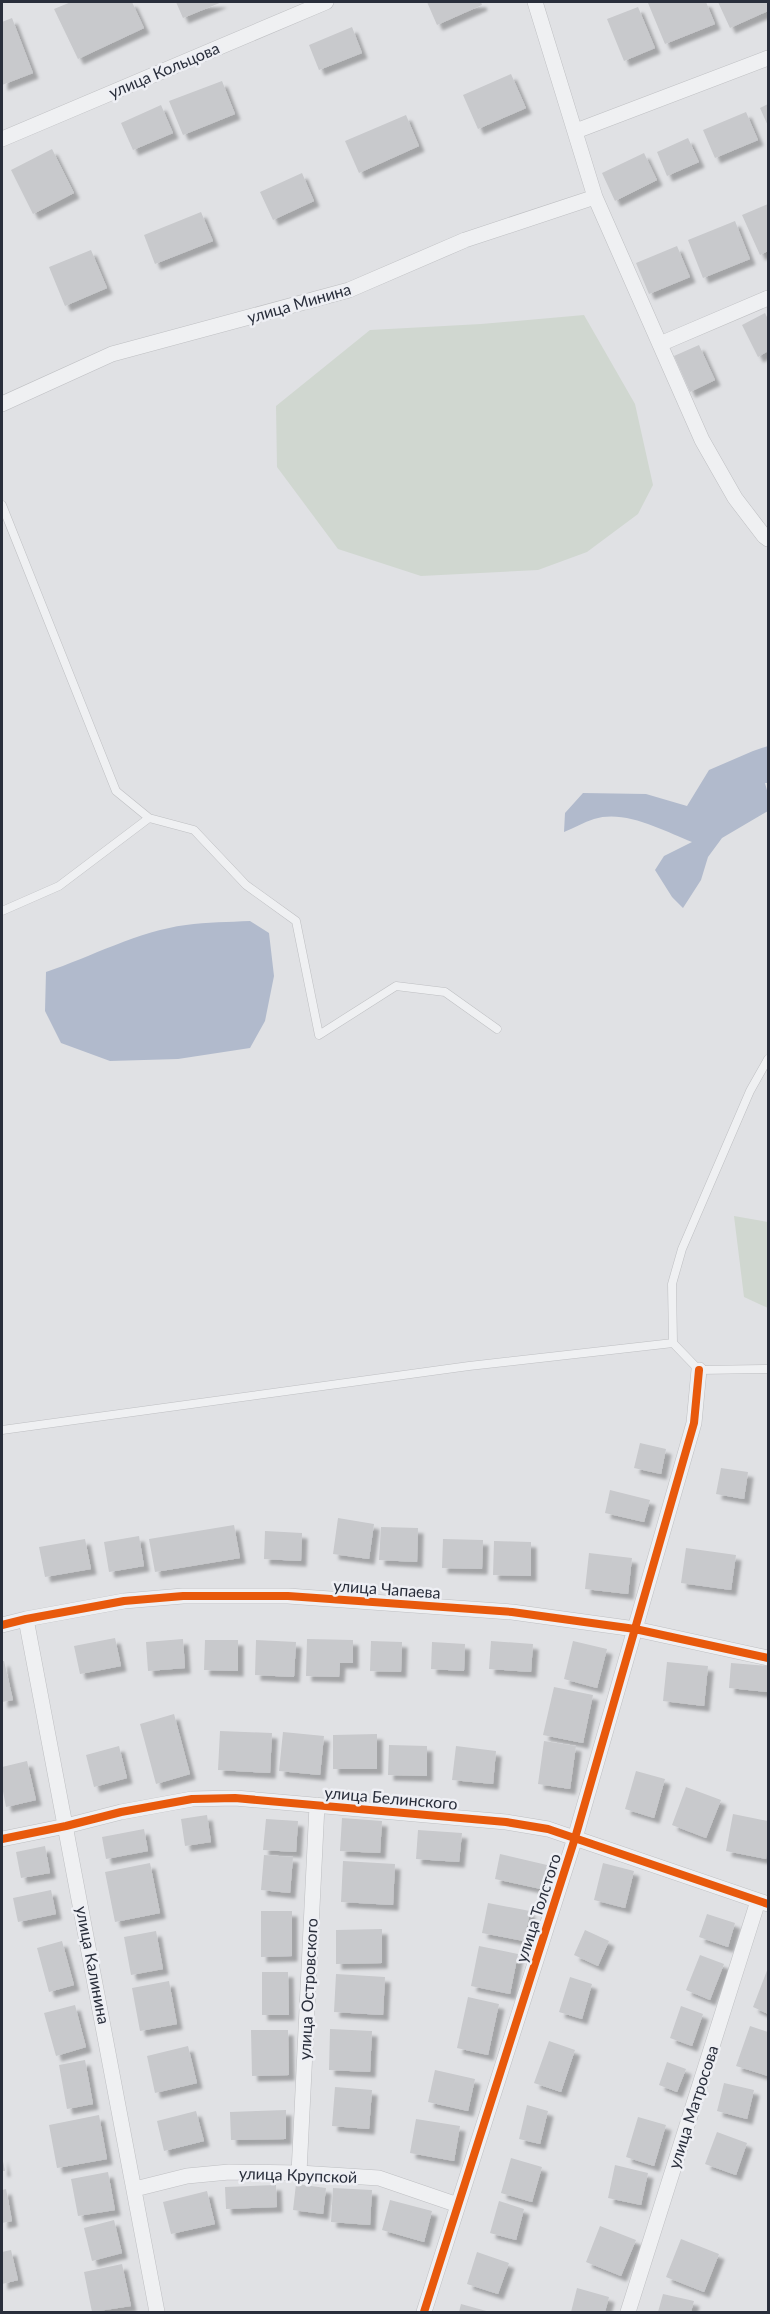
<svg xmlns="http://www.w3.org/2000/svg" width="770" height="2314" viewBox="0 0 770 2314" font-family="Lato,sans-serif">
<defs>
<filter id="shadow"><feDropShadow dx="5.5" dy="5.5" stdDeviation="1.5" flood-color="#0004"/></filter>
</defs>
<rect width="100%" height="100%" fill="#e0e1e4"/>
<path fill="#d0d7d0" d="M584,315L635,404L653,485L638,514L587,552L538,570L421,576L338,549L277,467L276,406L370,330L481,324Z
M734,1216L768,1222V1308L744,1297Z"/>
<path fill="#b1bacc" d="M768,746V783H765L768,794V811L722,838L708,857L701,880L683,908L672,897L655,870L664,856L692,842C664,831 625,809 594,819C584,822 574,828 564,832L565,813L583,793L646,794L687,806L709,770L753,751Z
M250,921L269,933L274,976L265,1021L250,1048L178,1059L110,1061L61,1043L45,1011L46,972C91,957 138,931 186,925C207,922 229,922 250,921Z"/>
<path fill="#c8c9cc" filter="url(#shadow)" d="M71,2H132L144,28L78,59L54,9Z
M176,2H222L183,18Z
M427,2H481L482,5L437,25Z
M651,2H706L715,24L665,44L648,3Z
M718,2H767L768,11L730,28Z
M638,7L655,48L624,61L607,19Z
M12,18L33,73L2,85V22Z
M352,27L362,53L319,70L309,45Z
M511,74L526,108L478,129L463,95Z
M222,81L235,114L183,135L169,101Z
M768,104V126L760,108Z
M161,105L173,133L133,150L121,123Z
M746,112L758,140L715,158L703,130Z
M406,115L419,146L359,173L345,141Z
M688,138L699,162L667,176L657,152Z
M52,149L74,193L33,214L11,170Z
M644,153L657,180L615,201L602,173Z
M302,173L314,201L273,220L260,192Z
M768,204V251L760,255L742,215Z
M201,212L213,241L155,264L144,235Z
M735,221L750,259L703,278L688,240Z
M677,246L690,277L649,294L636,263Z
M91,250L107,288L65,306L49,267Z
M765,313L768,319V351L758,357L742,325Z
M699,345L715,380L690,392L674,356Z
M640,1443L666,1449L661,1474L634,1468Z
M721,1468L748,1472L744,1499L716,1494Z
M610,1490L650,1500L644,1522L605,1513Z
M338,1518L374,1524L369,1559L333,1554Z
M234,1525L240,1558L155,1572L149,1539Z
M381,1527L418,1528L417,1562L379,1560Z
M265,1531L302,1533L301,1561L264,1559Z
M139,1536L144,1566L109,1572L104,1542Z
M85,1539L91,1569L45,1577L39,1547Z
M443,1539L483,1540L482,1569L442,1568Z
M494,1541L531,1542V1576L493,1575Z
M686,1548L736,1555L731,1590L681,1583Z
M589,1553L632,1558L628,1594L585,1589Z
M115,1638L121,1666L80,1674L74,1646Z
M183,1639L185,1668L148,1671L146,1642Z
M307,1639L353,1640V1663H340L339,1677L306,1676Z
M205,1640H238V1671L204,1670Z
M256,1640L296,1642L294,1677L255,1675Z
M371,1641L402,1642L401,1672L370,1671Z
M491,1641L533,1644L531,1672L489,1669Z
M573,1641L607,1649L597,1688L564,1679Z
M432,1642L465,1644L464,1671L431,1669Z
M2,1661H4L13,1700L2,1702Z
M667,1662L708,1666L704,1706L663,1701Z
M731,1663L768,1666L767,1692L729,1688Z
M554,1687L593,1695L583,1743L543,1735Z
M174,1714L190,1774L156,1784L140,1724Z
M220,1731L272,1733L270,1773L218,1770Z
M283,1732L324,1736L320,1775L279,1771Z
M377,1734V1769H333V1735Z
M544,1741L576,1746L570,1789L538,1784Z
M389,1745L427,1746V1776L388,1775Z
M119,1746L127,1778L94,1787L86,1755Z
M456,1746L496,1751L493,1784L452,1780Z
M27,1761L36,1800L6,1807L2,1786V1767Z
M636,1771L665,1779L654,1818L625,1809Z
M686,1787L721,1800L706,1838L672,1825Z
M733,1814L768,1821V1845L766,1859L726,1851Z
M207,1815L211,1842L185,1846L181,1819Z
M342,1818L382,1821L380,1853L340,1851Z
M266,1819L298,1821L296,1852L263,1850Z
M144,1829L148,1851L106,1859L102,1837Z
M418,1830L462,1833L459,1862L416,1859Z
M45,1846L50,1873L21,1878L16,1852Z
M500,1854L547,1865L541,1889L495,1879Z
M264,1855L293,1857L290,1893L261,1890Z
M343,1861L395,1864L393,1905L341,1902Z
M150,1863L160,1913L115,1922L105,1872Z
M603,1863L634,1871L625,1908L594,1900Z
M51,1890L56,1914L18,1922L13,1898Z
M488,1903L530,1911L524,1941L482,1933Z
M261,1911H292V1956L261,1957Z
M707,1914L735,1923L728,1947L699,1937Z
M382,1929V1963L336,1964V1930Z
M585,1930L609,1941L598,1966L574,1955Z
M156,1931L163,1969L131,1975L124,1937Z
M62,1941L74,1985L49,1992L37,1948Z
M479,1946L518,1954L510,1994L471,1986Z
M700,1955L724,1964L710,2000L686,1990Z
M768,1968V2014L753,2007Z
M262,1972H288L289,2015H262Z
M336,1974L385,1977L383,2015L334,2012Z
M570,1977L592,1984L582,2019L559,2012Z
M169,1981L177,2024L140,2031L132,1988Z
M468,1997L499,2004L488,2055L457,2048Z
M75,2005L86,2047L56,2056L44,2013Z
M681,2006L703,2014L692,2046L670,2038Z
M750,2026L768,2032V2076L736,2066Z
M330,2029L372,2031L370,2072L329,2070Z
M251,2030H288L289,2075L252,2076Z
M549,2041L575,2050L561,2092L534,2083Z
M188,2046L197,2083L155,2093L147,2056Z
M85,2060L93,2104L67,2109L59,2065Z
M667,2062L686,2069L677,2092L659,2085Z
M435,2070L475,2079L468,2111L428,2102Z
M724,2083L754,2090L747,2119L717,2111Z
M335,2087L372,2090L369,2129L332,2126Z
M527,2105L548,2111L540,2144L519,2139Z
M286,2110V2139L231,2140L230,2112Z
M196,2111L204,2141L164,2151L157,2121Z
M99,2115L107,2159L57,2168L49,2125Z
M638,2117L666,2125L654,2166L626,2157Z
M416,2119L460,2126L454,2161L410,2153Z
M717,2132L747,2143L736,2175L705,2164Z
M2,2156L5,2171H2Z
M511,2158L542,2167L532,2202L501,2193Z
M615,2165L648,2173L641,2205L608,2198Z
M108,2172L115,2210L78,2216L71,2179Z
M296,2184L326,2188L323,2214L293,2210Z
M276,2185L277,2207L226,2209L225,2187Z
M333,2188L372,2190L370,2225L331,2222Z
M6,2189L12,2221L2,2223V2190Z
M207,2191L215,2224L171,2234L163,2202Z
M390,2200L432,2211L424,2242L382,2230Z
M499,2201L524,2209L516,2240L490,2233Z
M114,2220L122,2253L92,2261L84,2228Z
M600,2226L636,2240L621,2276L586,2262Z
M681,2239L719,2254L704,2292L666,2277Z
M11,2250L18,2280L2,2284V2252Z
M477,2252L509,2263L498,2294L467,2284Z
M122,2264L131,2306L92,2312L84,2272Z
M577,2288L609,2297L605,2312H571Z
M663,2294L694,2301L691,2312H658Z
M461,2304L490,2312H459Z"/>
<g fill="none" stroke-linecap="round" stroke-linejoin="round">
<defs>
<path id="service" d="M2,505L116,791L149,818L194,830L246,885L296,921L319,1035L396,986L445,992L497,1029
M2,911L59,886L149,818
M673,1343L672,1284L682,1249L750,1091L768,1059
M2,1430L469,1366L673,1343L699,1370L768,1369"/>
<path id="minor" d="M535,2L595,197L702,440L735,498L764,536L768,539
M576,131L768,58
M2,139L326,2
M660,344L768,298
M2,404L112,354L349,290L465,240L595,197
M26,1619L157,2312
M2,1625L26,1619L124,1601L183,1596H288L512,1612L635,1629L768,1658
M2,1839L66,1826L121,1812L192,1799L235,1798L506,1822L548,1829L768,1904
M299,2173L317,1805
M135,2189L187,2176L229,2172L299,2173L379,2178L458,2205
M424,2312L575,1838L694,1423L699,1370
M628,2312L758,1901"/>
</defs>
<use href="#service" stroke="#bebfc2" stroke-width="9"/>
<use href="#minor" stroke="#bebfc2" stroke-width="16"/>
<use href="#service" stroke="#eff0f2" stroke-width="8"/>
<use href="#minor" stroke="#eff0f2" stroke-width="15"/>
<defs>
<path id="cycleway" d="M2,1625L26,1619L124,1601L183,1596H288L512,1612L635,1629L768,1658
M2,1839L66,1826L121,1812L192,1799L235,1798L506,1822L548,1829L768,1904
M424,2312L575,1838L694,1423L699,1370"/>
</defs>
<use href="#cycleway" stroke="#eeeff4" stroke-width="11"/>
<use href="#cycleway" stroke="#e8590c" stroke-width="8"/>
</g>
<g text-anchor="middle" stroke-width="5" stroke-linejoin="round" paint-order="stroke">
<g font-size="16" fill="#292e3b" stroke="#eeeff4">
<text transform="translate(164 70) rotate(-23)" y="6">улица Кольцова</text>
<text transform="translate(299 303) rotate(-16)" y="6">улица Минина</text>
<text transform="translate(387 1589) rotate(4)" y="6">улица Чапаева</text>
<text transform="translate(391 1798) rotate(5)" y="6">улица Белинского</text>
<text transform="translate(538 1908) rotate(-72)" y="6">улица Толстого</text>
<text transform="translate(93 1965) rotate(79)" y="6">улица Калинина</text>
<text transform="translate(308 1989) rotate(-87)" y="6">улица Островского</text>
<text transform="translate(693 2107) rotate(-72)" y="6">улица Матросова</text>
<text transform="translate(298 2175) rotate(2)" y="6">улица Крупской</text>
</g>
</g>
<rect width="770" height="2314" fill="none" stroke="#292e3b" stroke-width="6"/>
</svg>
